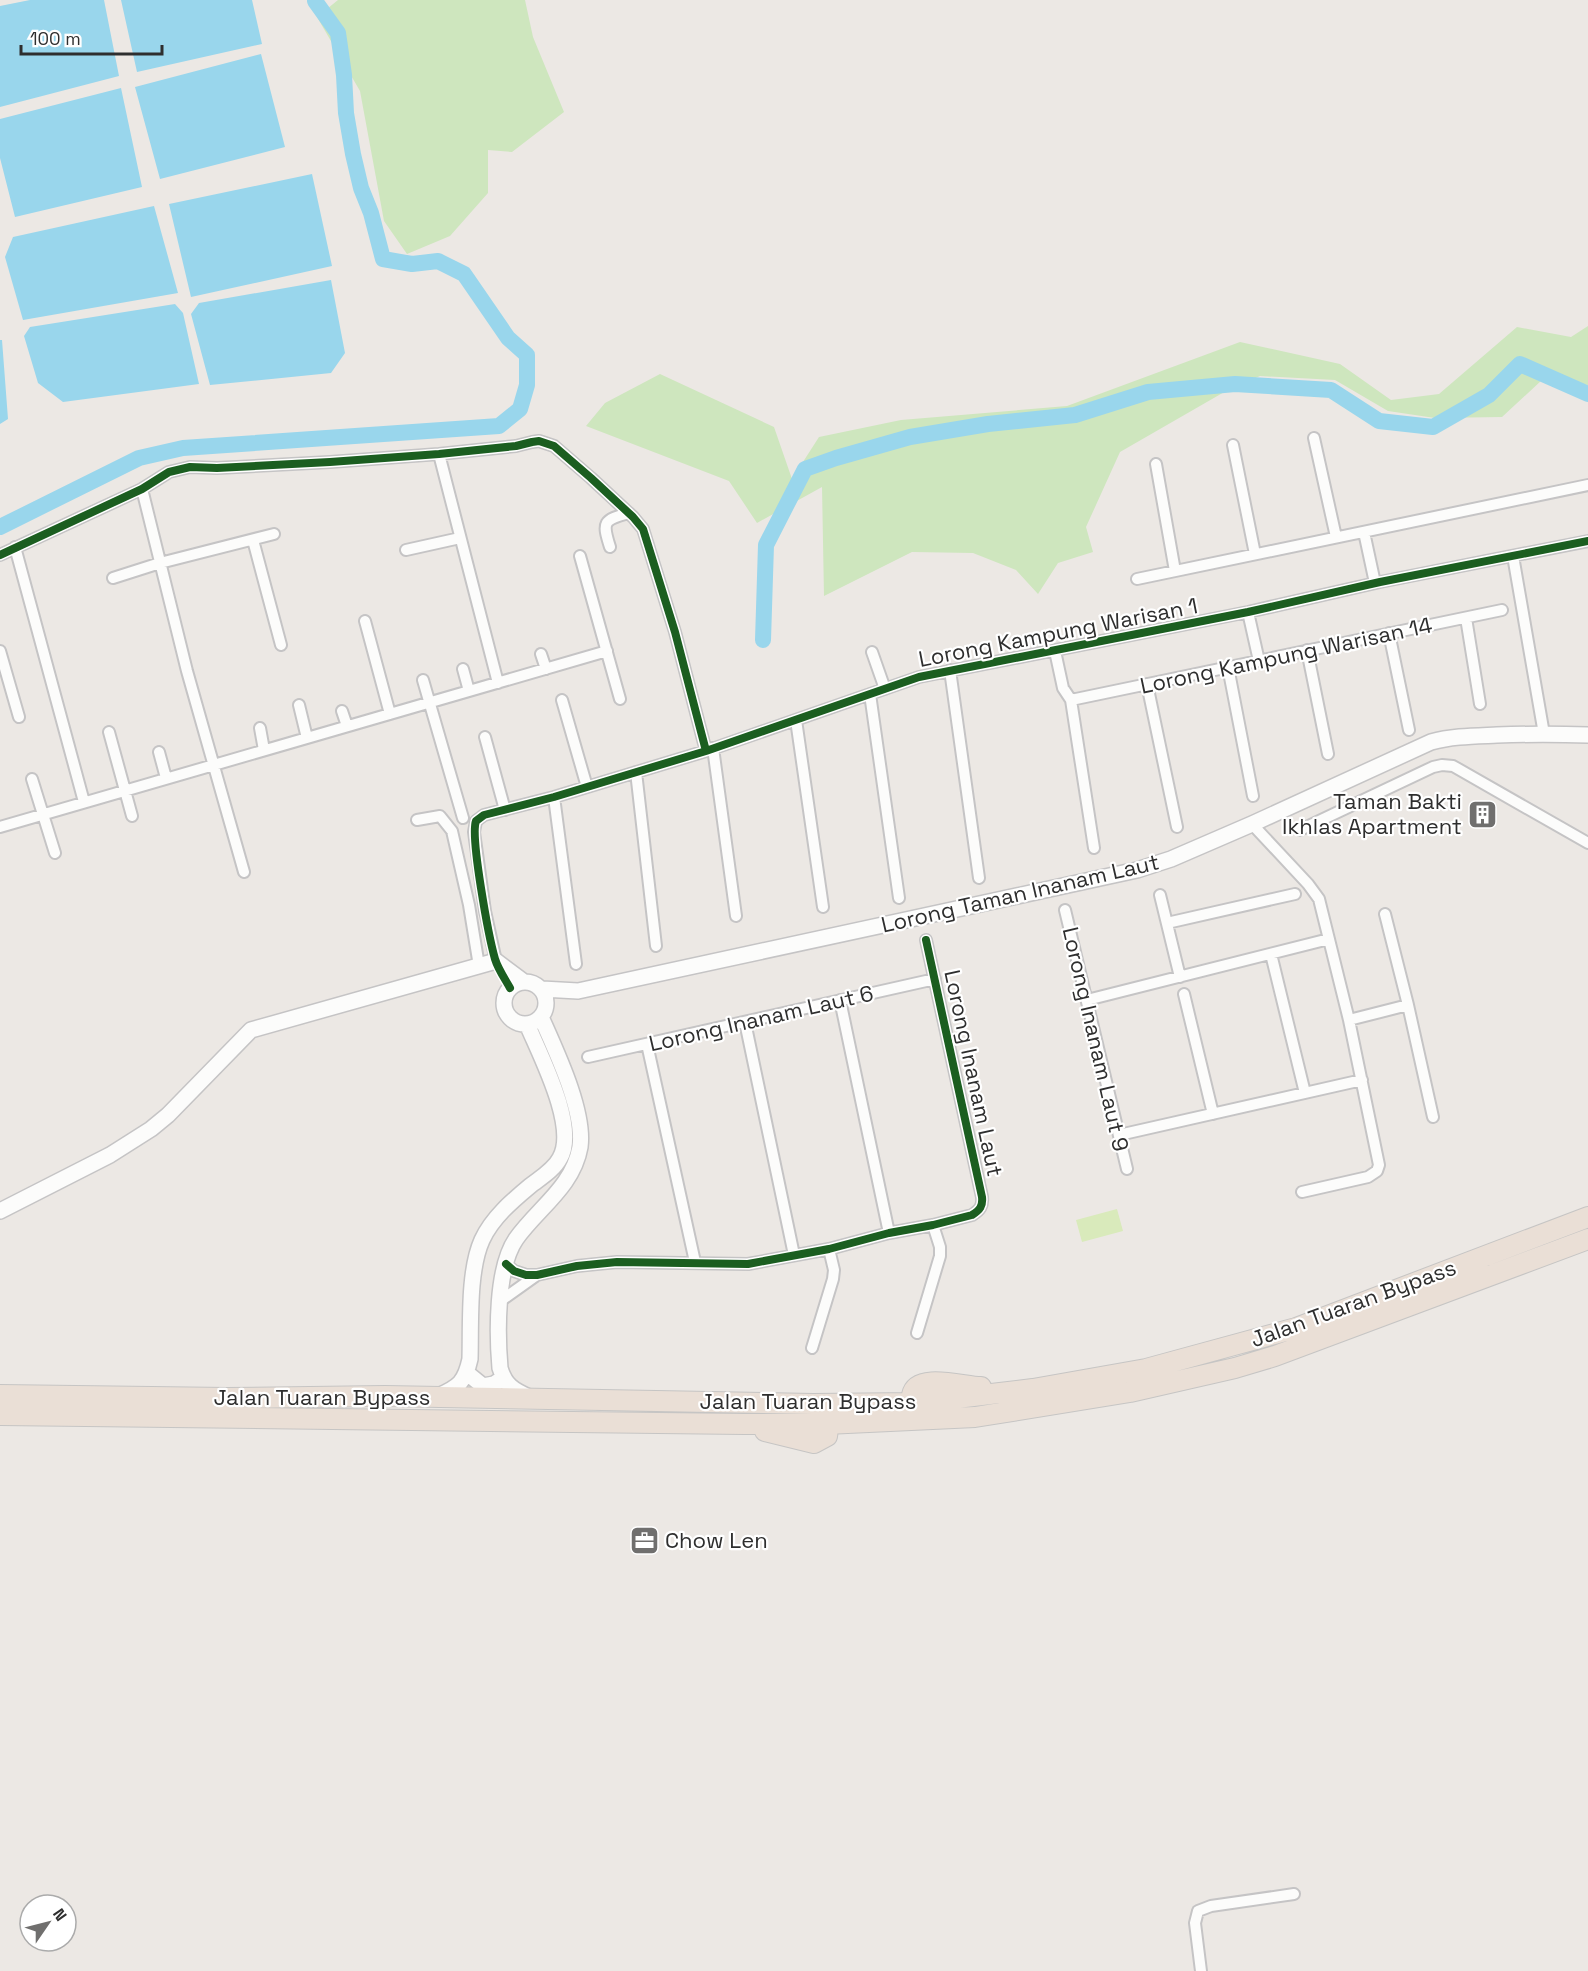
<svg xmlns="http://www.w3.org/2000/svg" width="1588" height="1971" viewBox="0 0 1588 1971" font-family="'Space Grotesk',sans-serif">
<rect width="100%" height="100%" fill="#ece8e4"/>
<path fill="#cee6be" d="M338,0H525L533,37L564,112L512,152L488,150V193L450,236L407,254L384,221L360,91L317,17Z
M1588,326V385L1542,380L1502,417L1435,418L1388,411L1335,380L1260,376L1226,391L1120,452L1086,527L1093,552L1058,563L1038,594L1016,570L973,553L912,552L824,596L822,487L757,523L729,481L586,426L605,403L660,374L774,427L792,479L819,437L901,420L1067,406L1240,342L1340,364L1391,400L1439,394L1517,327L1571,337Z"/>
<path fill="#d9eabb" d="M1117,1209L1123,1231L1082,1242L1076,1220Z"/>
<path fill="#99d6ec" d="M30,0H104L119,76L0,107V6Z
M121,0H252L262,44L137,72Z
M261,54L285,147L160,179L135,87Z
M121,88L142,187L15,217L0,158V119Z
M312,174L332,266L191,297L169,204Z
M154,206L178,293L23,320L5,257L13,237Z
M331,280L345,353L331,373L210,385L191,314L199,303Z
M175,304L183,313L199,384L63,402L38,383L24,336L30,327Z
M0,340H2L8,419L0,424Z"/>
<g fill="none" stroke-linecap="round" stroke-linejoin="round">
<path stroke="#99d6ec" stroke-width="16" d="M0,527L139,458L183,448L499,426L520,409L527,385V355L508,338L464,274L438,261L412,264L383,259L371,213L361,188L353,154L346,113L344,75L338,33L315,1
M763,640L766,545L805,469L836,458L910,437L988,424L1075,415L1148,392L1235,384L1331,390L1379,421L1433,427L1489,395L1520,364L1588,394"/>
<defs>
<path id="street" d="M1314,438L1336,537
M1233,445L1255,554
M439,454L498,683
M1156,464L1175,571
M142,489L187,671L244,872
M1364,532L1375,583
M253,540L281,645
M15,547L84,802
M610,547C602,522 603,520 629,513
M406,550L460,538
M0,555L142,489L169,472L190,467L217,468L330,462L439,454L516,446L532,442L539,441L554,446L591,478L633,517L643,529L675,632L706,751
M580,556L620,699
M1513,556L1544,734
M113,578L160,563L274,534
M1137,579L1588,485
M1248,612L1259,661
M1466,618L1480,704
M365,621L390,714
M1389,633L1409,730
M1307,650L1328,754
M0,651L19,717
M1055,651L1063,688L1071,700L1094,848
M872,652L885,689
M541,654L546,669
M1228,667L1253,796
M463,669L469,691
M950,670L979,878
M423,680L463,818
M1147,684L1177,827
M870,694L899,898
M562,700L587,787
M1071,700L1502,610
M299,705L307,738
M342,711L347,726
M796,720L823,907
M260,728L264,750
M109,732L132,816
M485,737L505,810
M713,748L736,916
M159,752L166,778
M636,772L656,946
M32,779L55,853
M554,797L576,964
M417,820L440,816L452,831L469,905L479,966
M1252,824L1308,884L1319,899L1349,1020L1379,1165L1377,1171L1368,1177L1302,1192
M0,827L607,651
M1300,830L1433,767L1442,765L1453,766L1588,843
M1160,895L1180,977
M1065,910L1127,1169
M1385,914L1408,1005L1433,1117
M1167,923L1295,894
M1271,954L1305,1093
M496,961L485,911L474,832L476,821L484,815L554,797L706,751L919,677L1248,612L1380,582L1588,541
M1184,994L1213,1114
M840,1000L889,1233
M1087,1000L1329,939
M1349,1020L1408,1005
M745,1022L794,1255
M647,1044L695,1262
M588,1057L935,979
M1119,1135L1362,1080
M506,1264L514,1271L526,1275H537L577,1266L617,1262L748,1264L829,1249L889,1233L933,1225L972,1215C980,1210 983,1206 982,1197L926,940
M499,1302L537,1275
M917,1333L940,1256V1247L933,1225
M812,1348L833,1279L834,1270L829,1249
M1201,1971L1195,1923L1198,1911L1211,1906L1294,1894"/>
<path id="secondary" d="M496,961L524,982
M504 1003a21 21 0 1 1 42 0a21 21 0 1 1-42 0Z
M542,989L578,991L1137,870L1171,859L1252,824L1431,742C1453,736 1475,736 1497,735C1528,734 1558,734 1588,735
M0,1211L110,1155L151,1129L168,1115L251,1030L496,961
M467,1373L483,1386L494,1384L503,1378
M438,1396C459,1387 465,1382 470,1359C471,1324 468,1271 482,1240C492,1218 512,1201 530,1186C540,1178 554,1170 560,1158C578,1127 540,1055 527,1024
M529,1397C513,1390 505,1385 500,1368C497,1334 496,1268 516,1239C538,1208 573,1187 580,1147C585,1111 556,1051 541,1017"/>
<path id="highway" d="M0,1395L227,1398L385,1396L813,1404L915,1403L1033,1389L1146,1369L1296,1328L1588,1217
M925,1410L918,1406L912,1395C917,1372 964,1387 981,1387
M0,1415L744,1424H826L975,1417L1130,1392L1235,1368L1275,1356L1588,1239
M765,1431L814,1443L827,1436C829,1426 825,1422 820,1414"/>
</defs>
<use href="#street" stroke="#c5c4c5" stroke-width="14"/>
<use href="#secondary" stroke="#c5c4c5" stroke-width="18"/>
<use href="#highway" stroke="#c6c5c4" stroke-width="22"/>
<use href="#street" stroke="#fcfcfb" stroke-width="10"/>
<use href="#secondary" stroke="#fcfcfb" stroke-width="15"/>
<use href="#highway" stroke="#eadfd6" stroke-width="20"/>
<defs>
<path id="cycleway" d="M0,555L142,489L169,472L190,467L217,468L330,462L439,454L516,446L532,442L539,441L554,446L591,478L633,517L643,529L675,632L706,751
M510,988C505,979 498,969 495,959C489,938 470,837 476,821L484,815L554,797L706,751L919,677L1248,612L1380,582L1588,541
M506,1264L514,1271L526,1275H537L577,1266L617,1262L748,1264L829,1249L889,1233L933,1225L972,1215C980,1210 983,1206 982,1197L926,940"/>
</defs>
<use href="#cycleway" stroke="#fff" stroke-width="11"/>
<use href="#cycleway" stroke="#1b5e20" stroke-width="8"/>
</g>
<defs>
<symbol id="building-square" viewBox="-11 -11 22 22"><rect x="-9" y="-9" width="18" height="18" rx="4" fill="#706f6e" stroke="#fff"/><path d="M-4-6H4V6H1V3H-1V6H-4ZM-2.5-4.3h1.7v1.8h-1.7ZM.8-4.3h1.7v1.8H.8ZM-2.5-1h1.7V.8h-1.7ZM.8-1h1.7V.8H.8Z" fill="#fff"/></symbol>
<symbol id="office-square" viewBox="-11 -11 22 22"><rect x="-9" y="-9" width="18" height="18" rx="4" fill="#706f6e" stroke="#fff"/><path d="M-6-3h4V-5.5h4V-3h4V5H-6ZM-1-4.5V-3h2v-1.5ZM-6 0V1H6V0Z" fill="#fff"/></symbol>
</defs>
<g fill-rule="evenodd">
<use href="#building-square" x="1466" y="798" width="33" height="33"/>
<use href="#office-square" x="628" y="1524" width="33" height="33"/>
</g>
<g text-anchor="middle" stroke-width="4.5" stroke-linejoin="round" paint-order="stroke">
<g font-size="22" fill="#2e2e2e" stroke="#fff">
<text transform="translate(1058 632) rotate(-11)" y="8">Lorong Kampung Warisan 1</text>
<text transform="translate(1286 655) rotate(-12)" y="8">Lorong Kampung Warisan 14</text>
<text transform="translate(1020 893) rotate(-13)" y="8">Lorong Taman Inanam Laut</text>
<text transform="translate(761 1018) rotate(-13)" y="8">Lorong Inanam Laut 6</text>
<text transform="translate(1096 1039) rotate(77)" y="8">Lorong Inanam Laut 9</text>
<text transform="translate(974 1073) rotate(78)" y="8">Lorong Inanam Laut</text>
<text transform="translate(1353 1303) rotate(-20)" y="8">Jalan Tuaran Bypass</text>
<text x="322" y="1405">Jalan Tuaran Bypass</text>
<text x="808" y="1409">Jalan Tuaran Bypass</text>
</g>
<g font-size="22" fill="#2e2e2e" stroke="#fff" text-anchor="end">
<text x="1462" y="809">Taman Bakti<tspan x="1462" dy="25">Ikhlas Apartment</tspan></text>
<text x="665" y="1548" text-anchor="start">Chow Len</text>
</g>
</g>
<g transform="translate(48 1923) rotate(55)"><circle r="28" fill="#ffffff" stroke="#ababab" stroke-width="1.5"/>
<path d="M0-4.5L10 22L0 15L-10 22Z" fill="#706f6e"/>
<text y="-9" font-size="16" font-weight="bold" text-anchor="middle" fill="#2e2e2e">N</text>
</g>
<path d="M21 45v9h141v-9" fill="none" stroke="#2e2e2e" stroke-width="3"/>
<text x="30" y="45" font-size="18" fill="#2e2e2e" stroke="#ffffff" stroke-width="4.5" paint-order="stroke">100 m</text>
</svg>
